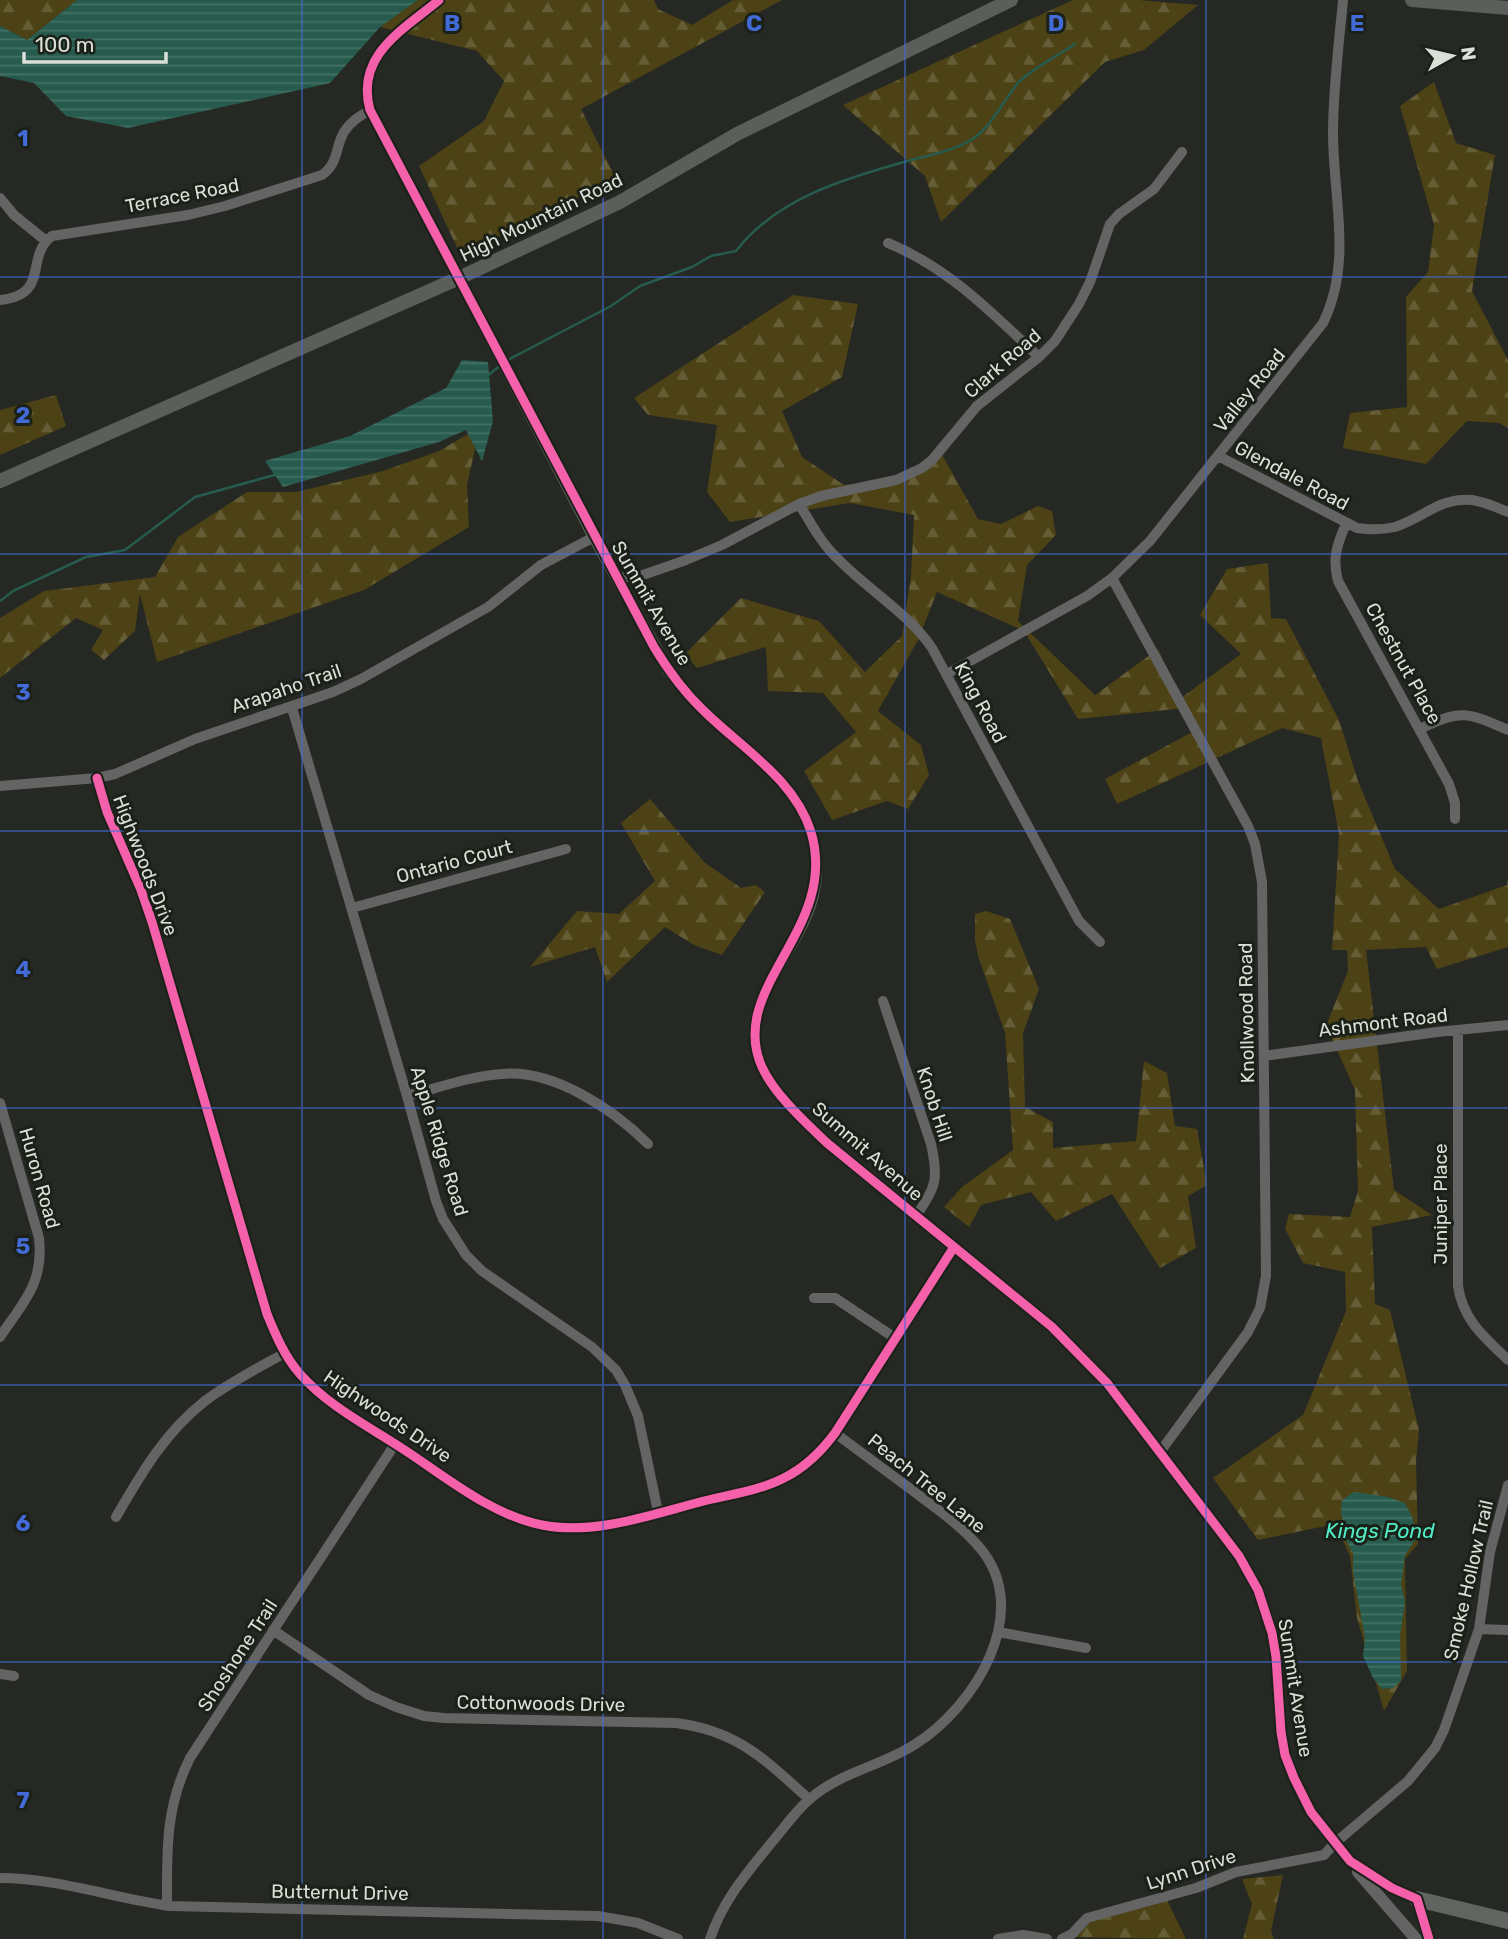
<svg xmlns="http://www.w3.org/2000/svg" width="1508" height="1939" viewBox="0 0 1508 1939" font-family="Rubik,sans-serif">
<defs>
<pattern id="forest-firs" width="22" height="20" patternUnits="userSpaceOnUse" patternTransform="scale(1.75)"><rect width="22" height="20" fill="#4c4215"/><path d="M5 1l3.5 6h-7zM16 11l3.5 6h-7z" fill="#655d36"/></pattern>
<pattern id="water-rules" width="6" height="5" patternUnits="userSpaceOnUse" patternTransform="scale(1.75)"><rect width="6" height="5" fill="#265b4d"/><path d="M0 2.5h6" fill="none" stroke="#457266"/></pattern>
</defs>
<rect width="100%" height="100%" fill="#252823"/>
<path fill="url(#forest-firs)" d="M0,0H77L27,40L0,26Z
M418,0H654L658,9L692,25L733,0H782L581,109L615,177L548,214L460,254L419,166L484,121L504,81L477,51L380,27Z
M1073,0H1138L1198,5L1144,50L1105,62L941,222L925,176L843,105Z
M1434,82L1456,143L1495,155L1472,291L1508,360V428L1499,423L1467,421L1426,464L1343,448L1350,413L1407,407L1406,297L1428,272L1434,225L1400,106Z
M793,295L858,304L842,377L782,411L802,457L844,485L894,481L940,451L978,519L1001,524L1038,506L1052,511L1056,535L1027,565L1018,621L1095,695L1158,649L1181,698L1241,654L1200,615L1227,569L1268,563L1271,618L1286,619L1339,720L1358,781L1395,869L1439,909L1507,885L1508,876V947L1437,969L1426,947L1366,950L1394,1190L1432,1215L1372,1227L1375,1304L1390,1310L1419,1430L1416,1461L1418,1544L1405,1559L1407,1671L1384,1711L1357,1618L1350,1556L1335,1524L1258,1540L1213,1478L1303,1415L1346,1311L1345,1272L1303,1263L1285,1229L1289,1214L1350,1217L1358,1191L1355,1090L1326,1026L1348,971L1347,950H1332L1339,834L1321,738L1282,728L1117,804L1105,779L1196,730L1186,708L1078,719L1024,631L937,592L918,640L878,711L921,745L929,775L908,809L887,801L832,820L804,771L856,732L823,693L768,691L766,647L697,668L685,654L741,598L819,621L865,672L902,636L911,576L914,515L850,503L730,522L707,492L717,425L648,415L634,398Z
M56,395L66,426L0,455V410Z
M480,427L467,485L469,527L364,590L157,662L140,594L135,631L104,660L91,650L103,630L76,618L0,678V618L44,591L155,577L178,537L247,492H296L383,471L439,451Z
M650,799L704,862L741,888L756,885L765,892L722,955L694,945L665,927L607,982L595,947L530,967L577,911L619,914L655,881L621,823Z
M986,911L1010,919L1039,989L1023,1033L1025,1107L1053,1122V1148L1136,1141L1144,1061L1167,1073L1175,1126L1197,1129L1207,1185L1188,1196L1196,1248L1160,1268L1112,1194L1056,1221L1031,1192L981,1205L969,1227L944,1207L962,1187L1013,1150L1005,1033L978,956L975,940V914Z
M1283,1875L1271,1931L1274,1939H1243L1252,1904L1242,1879Z
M1164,1894L1186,1939L1072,1937L1083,1917Z"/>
<path fill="url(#water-rules)" d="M77,0H418L380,27L330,83L128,128L66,116L34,83L0,76V26L27,40Z
M462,360L488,362L493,421L482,461L466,430L439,442L283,487L265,461L350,436L446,388Z
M1354,1492L1388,1497L1405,1503L1413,1519L1415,1540L1405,1555L1401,1585L1405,1602L1400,1636L1401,1681L1393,1688L1382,1689L1373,1678L1363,1656L1365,1638L1353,1571V1553L1347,1542L1341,1512L1342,1500Z"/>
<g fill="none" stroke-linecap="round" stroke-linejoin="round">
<path stroke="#265b4d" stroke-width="2.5" d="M506,361L611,306L640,286L692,267L711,256L736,251C776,199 843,179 904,162C928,155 953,152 974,138C991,127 1005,98 1018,83C1031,69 1059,55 1075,44
M487,376L501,365
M0,601L13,591L86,557L125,550L195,497L278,474"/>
<path stroke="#636463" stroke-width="10" d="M439,0C403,30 355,55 370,110L459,278
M0,198L14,215L46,241
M888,243C949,268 992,313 1039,357
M0,300C51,295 24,257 52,236L188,215L225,206L322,175C339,163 335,147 344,132C351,121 360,116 370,110
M1218,456L1357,528C1370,530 1382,530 1395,527C1423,518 1440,497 1472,500C1485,502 1496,507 1508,512
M799,504C811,523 821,543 837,558C868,590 907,612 932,648L1079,921L1100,942
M1346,524C1337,544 1332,559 1338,581L1449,784L1455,803V819
M617,578L640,576L686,560L722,545L799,504L821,496L896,480L922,468L932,460L977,406L1039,357L1055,341L1079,304L1090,282L1110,224L1119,214L1154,189L1182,152
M1112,578L1248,826L1255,844L1262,882L1266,1276L1260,1308L1248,1332L1160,1452
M947,674L1087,596L1112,578L1150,541L1323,323C1353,262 1333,198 1333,133C1333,89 1339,44 1343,0
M292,708L407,1096L436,1201L443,1219L466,1255L482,1271L592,1347L616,1370L625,1385L638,1416L658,1512
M1420,729C1461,709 1467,712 1508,730
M97,778L107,812L141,890L152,922L267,1314C276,1336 285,1357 300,1374C328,1406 368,1426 403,1449C446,1477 491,1515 542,1525C596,1536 655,1513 708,1500C733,1494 761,1490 784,1478C806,1467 821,1452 835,1433L954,1247
M0,786L97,778L115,774L195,739L333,692L361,679L488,607L541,565L594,537
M352,908L566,849
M883,1001L931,1144C939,1180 936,1186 916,1216
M1458,1030V1286C1463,1320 1484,1337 1508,1360
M1264,1056L1437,1032L1508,1025
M407,1096C438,1088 470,1076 502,1074C553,1069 613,1109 648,1144
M0,1103L39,1238C44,1283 24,1301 0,1337
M814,1298H835L895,1338
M116,1517C141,1474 165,1432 205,1401C230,1382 258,1368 285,1353
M1479,1629L1508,1630
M273,1630L369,1695L396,1707L424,1716L444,1718L676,1723C738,1731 764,1759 809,1799
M998,1632L1086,1648
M0,1674L14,1676
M0,1878C57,1878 113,1898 170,1906L598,1916L638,1923L678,1939
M167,1905C167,1851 165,1808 190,1758L395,1444
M710,1939C723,1900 747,1873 772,1842C785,1827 796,1810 811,1798C841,1772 881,1766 914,1745C974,1708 1034,1612 980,1548C962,1526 938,1510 916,1493C889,1473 862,1453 835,1433
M998,1939L1023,1935L1047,1939
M1062,1939L1072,1934L1087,1918L1196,1888L1236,1872L1324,1855L1335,1843L1408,1781L1435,1748L1444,1730L1479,1629L1490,1552L1508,1485"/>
<path stroke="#636463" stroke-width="12" d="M459,278L594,537L668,670C679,684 690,697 703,710C740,747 795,779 811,832C816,851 818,871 814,890C803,951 732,1001 762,1067C774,1094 806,1123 827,1143L1052,1327L1107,1383L1239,1556L1258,1590L1272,1633L1276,1657L1281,1732L1285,1755L1294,1778L1311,1812L1350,1861L1392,1888L1417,1899L1429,1939
M1358,1872L1416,1939"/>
<path stroke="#5b5e5a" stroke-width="14" d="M1412,0L1508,8
M0,481L459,278L620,202L737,134L1011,0"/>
<path stroke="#616460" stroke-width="16" d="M1417,1899L1508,1921"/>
<defs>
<path id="cycleway" d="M439,0C403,30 355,55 370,110L654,647C668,670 683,691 703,710C740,747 795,779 811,832C840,929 726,987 762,1067C774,1094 806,1123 827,1143L1052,1327L1107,1383L1239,1556L1258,1590L1272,1633L1276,1657L1281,1732L1285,1755L1294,1778L1311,1812L1350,1861L1392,1888L1417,1899L1429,1939
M97,778L107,812L141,890L152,922L267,1314C276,1336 285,1357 300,1374C328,1406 368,1426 403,1449C446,1477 491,1515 542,1525C596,1536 655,1513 708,1500C733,1494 761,1490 784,1478C806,1467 821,1452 835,1433L954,1247"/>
</defs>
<use href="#cycleway" stroke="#1b2118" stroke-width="13"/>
<use href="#cycleway" stroke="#f560ab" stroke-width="9"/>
</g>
<path fill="none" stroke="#436bd8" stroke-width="2" stroke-opacity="0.55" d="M302,0V1939M603,0V1939M905,0V1939M1206,0V1939M0,277H1508M0,554H1508M0,831H1508M0,1108H1508M0,1385H1508M0,1662H1508"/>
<g text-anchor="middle" stroke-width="6" stroke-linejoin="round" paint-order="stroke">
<g font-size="19" fill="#dadfd8" stroke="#1b2118">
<text transform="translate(182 195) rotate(-11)" y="7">Terrace Road</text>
<text transform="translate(541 217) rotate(-26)" y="7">High Mountain Road</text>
<text transform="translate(1002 363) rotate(-41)" y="7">Clark Road</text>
<text transform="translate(1249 390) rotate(-51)" y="7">Valley Road</text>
<text transform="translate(1292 475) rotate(28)" y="7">Glendale Road</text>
<text transform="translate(652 603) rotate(60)" y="7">Summit Avenue</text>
<text transform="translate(1404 663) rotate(61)" y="7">Chestnut Place</text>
<text transform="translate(286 688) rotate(-19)" y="7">Arapaho Trail</text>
<text transform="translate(981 702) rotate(62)" y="7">King Road</text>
<text transform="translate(454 861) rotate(-15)" y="7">Ontario Court</text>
<text transform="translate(146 865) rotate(69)" y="7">Highwoods Drive</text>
<text transform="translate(1246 1013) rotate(-91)" y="7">Knollwood Road</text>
<text transform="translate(1383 1022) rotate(-7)" y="7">Ashmont Road</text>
<text transform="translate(935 1104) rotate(72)" y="7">Knob Hill</text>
<text transform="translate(440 1141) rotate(73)" y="7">Apple Ridge Road</text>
<text transform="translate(868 1151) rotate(41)" y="7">Summit Avenue</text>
<text transform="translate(40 1178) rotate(74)" y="7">Huron Road</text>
<text transform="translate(1440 1204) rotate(-90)" y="7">Juniper Place</text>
<text transform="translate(388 1416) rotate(34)" y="7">Highwoods Drive</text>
<text transform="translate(927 1483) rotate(39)" y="7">Peach Tree Lane</text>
<text transform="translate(1468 1580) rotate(-77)" y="7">Smoke Hollow Trail</text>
<text transform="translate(237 1655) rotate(-57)" y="7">Shoshone Trail</text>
<text transform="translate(1296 1688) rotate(81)" y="7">Summit Avenue</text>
<text transform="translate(541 1703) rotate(1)" y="7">Cottonwoods Drive</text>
<text transform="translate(1191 1869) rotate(-18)" y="7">Lynn Drive</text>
<text transform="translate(340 1892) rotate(1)" y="7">Butternut Drive</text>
</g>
<g font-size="21" font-style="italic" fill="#51ebc6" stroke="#1b2118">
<text x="1380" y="1538">Kings Pond</text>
</g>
</g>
<g font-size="23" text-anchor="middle" font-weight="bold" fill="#436bd8" stroke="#1b2118" stroke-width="6" stroke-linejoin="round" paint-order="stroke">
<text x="452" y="31">B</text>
<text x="754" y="31">C</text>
<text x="1056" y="31">D</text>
<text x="1357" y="31">E</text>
<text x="23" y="146">1</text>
<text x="23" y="423">2</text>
<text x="23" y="700">3</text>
<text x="23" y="977">4</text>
<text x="23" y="1254">5</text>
<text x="23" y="1531">6</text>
<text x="23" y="1808">7</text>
</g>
<g transform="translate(1452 56) rotate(82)" stroke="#1b2118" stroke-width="5" paint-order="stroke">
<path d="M0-5L12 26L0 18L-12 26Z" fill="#dadfd8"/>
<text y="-10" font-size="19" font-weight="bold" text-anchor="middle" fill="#dadfd8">N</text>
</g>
<path d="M24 52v10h142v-10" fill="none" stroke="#dadfd8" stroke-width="3.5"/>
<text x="35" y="52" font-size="21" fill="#dadfd8" stroke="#1b2118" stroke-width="5" paint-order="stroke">100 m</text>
</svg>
